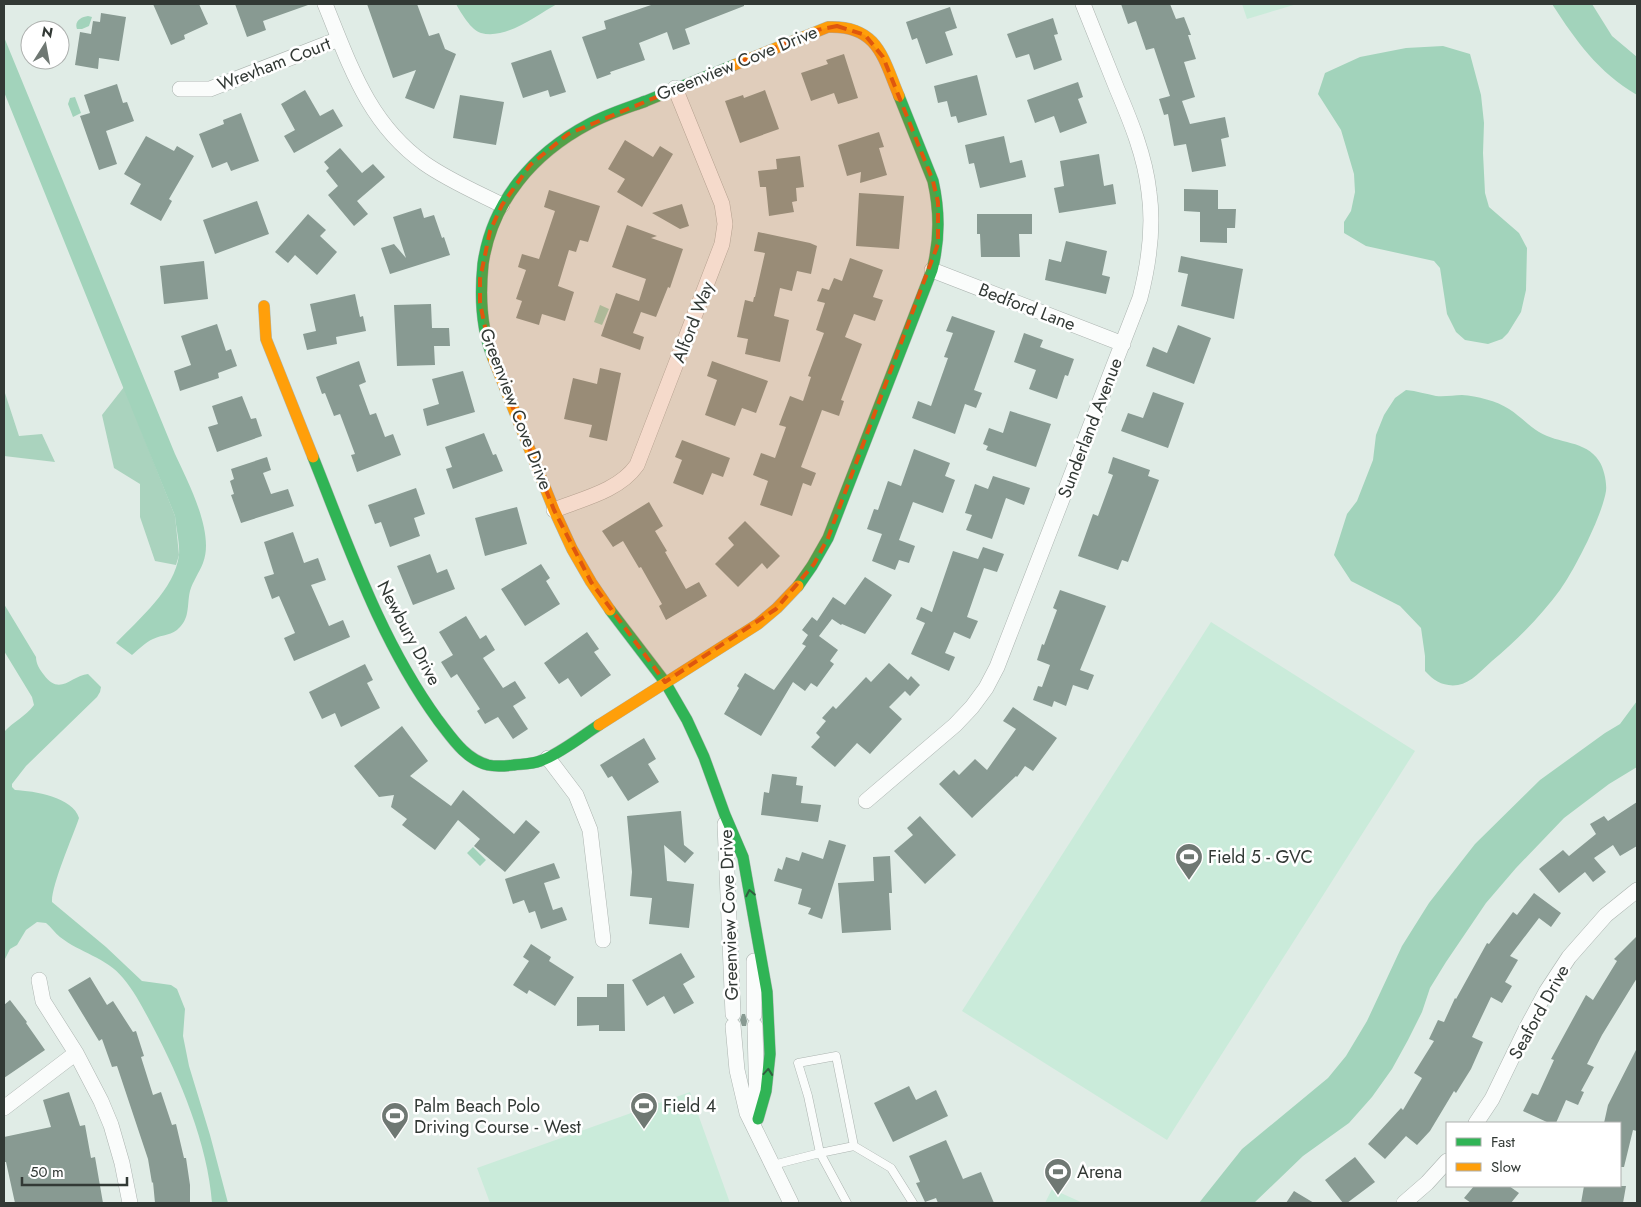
<svg xmlns="http://www.w3.org/2000/svg" width="1641" height="1207" viewBox="0 0 1641 1207" font-family="Jost,sans-serif">
<rect width="100%" height="100%" fill="#e0ece6"/>
<path fill="#caebda" d="M1242,4H1297L1247,19Z
M1211,622L1415,751L1167,1140L962,1011Z
M690,1092L730,1203H490L477,1168Z
M1052,1189L1083,1203H1045Z"/>
<path fill="#aad3be" d="M124,387L175,516L179,555L176,565L155,561L140,517V484L114,468L102,415Z
M4,390L19,436L42,434L55,462L4,456Z"/>
<path fill="#a2d3bb" d="M456,4H557C537,15 506,40 481,33C471,30 461,13 456,4Z
M1552,4H1592L1612,36L1637,57V95C1598,72 1576,41 1552,4Z
M88,16L92,17L89,26L82,29H77C74,21 81,17 88,16Z
M4,37L175,454C188,482 215,533 203,563C199,573 193,581 190,591C187,603 190,617 180,627C172,636 163,634 153,639C146,642 138,650 132,655L116,643C139,619 175,589 179,555C180,543 176,528 175,516L4,92Z
M1443,46L1470,54L1481,95L1484,123L1483,153L1485,193L1489,207L1519,233L1527,248L1526,290L1521,312L1508,333L1502,339L1488,344L1465,340L1456,332L1447,314L1440,268L1434,261L1366,246L1344,233V222L1351,211L1355,192L1354,174L1341,130L1318,94L1325,73L1360,57L1406,48Z
M75,97L81,113L73,117L68,104L70,98Z
M600,305L609,309L602,325L594,322Z
M1406,390C1417,391 1426,394 1436,396C1445,397 1454,395 1462,395C1477,396 1497,401 1509,409C1520,416 1529,426 1539,432C1558,444 1586,440 1599,461C1604,468 1607,483 1606,491C1602,516 1575,569 1560,590C1541,616 1516,641 1492,661C1483,669 1471,683 1458,685C1444,687 1434,681 1425,671V656L1421,628L1400,606L1351,581L1334,555L1347,514L1357,501L1373,460L1376,435L1384,415L1395,398Z
M4,604L36,657C36,664 40,670 44,675C60,697 72,675 88,674L101,687L100,692L97,697L26,766L12,784V787L15,790C34,791 73,797 79,818C73,836 51,886 52,902L106,947L142,981L171,985L177,989L185,1009L183,1036L189,1066L210,1135L228,1203H212C208,1145 180,1078 153,1027C144,1010 135,992 123,978C106,957 80,953 60,937C55,933 51,927 46,923L37,922L26,930L17,945L10,949L4,961V732C13,722 26,716 34,705L32,697L4,651Z
M1637,701V767L1609,784L1564,818L1516,868L1486,903L1446,962L1430,988L1422,1012L1408,1040L1392,1069L1372,1097L1349,1123L1303,1156L1254,1203H1199L1242,1149L1328,1078L1346,1056L1367,1021L1402,946L1429,903L1475,844L1540,780L1605,733L1620,724Z
M473,847L486,860L480,866L467,853Z"/>
<path fill="#889a92" d="M153,4H199L208,24L184,35L185,39L171,45Z
M235,4H307L308,5L263,21L266,30L247,37Z
M367,4H417L429,36L439,33L445,49L456,54L434,109L405,98L416,70L393,78Z
M654,4H744V6L685,29L690,44L673,50L667,32L639,43L645,60L610,72L611,74L597,79L582,37L606,29L604,21Z
M1121,4H1170L1176,19L1184,17L1191,35H1188L1196,59L1184,62L1195,97L1182,101L1190,124L1225,117L1229,137L1221,139L1226,166L1192,172L1186,144L1174,146L1168,114L1164,115L1159,99L1170,96L1154,48L1146,50L1136,21L1128,24Z
M950,7L957,28L945,32L953,55L926,64L917,38L912,40L906,22Z
M101,13L126,17L119,61L99,58L98,69L75,65L80,32L91,34L93,21L100,22Z
M1053,18L1058,34L1054,35L1062,60L1034,70L1029,54L1016,58L1007,34Z
M551,50L566,92L550,97L548,90L523,98L511,63Z
M844,54L858,98L838,104L834,93L811,101L801,73L828,64L826,60Z
M977,75L987,115L958,123L956,116L951,117L947,101L938,103L934,86Z
M1078,82L1083,97L1078,99L1087,123L1060,133L1054,116L1035,123L1027,100Z
M117,84L123,103L127,102L134,121L106,131L117,164L99,170L80,116L90,113L84,95Z
M305,90L320,116L333,109L343,126L294,153L284,136L295,130L281,104Z
M765,90L779,129L740,143L725,101L743,95L744,98Z
M460,95L504,102L496,145L453,138Z
M241,113L259,161L231,171L227,162L212,168L199,134L224,124L223,120Z
M879,132L884,147L879,148L887,175L860,183L861,172L847,176L838,145Z
M146,136L174,151L177,146L194,156L169,199L172,201L161,221L130,204L141,184L124,174Z
M1004,136L1010,163L1022,160L1026,177L980,188L974,163L969,164L965,145Z
M625,140L653,157L660,146L673,154L642,207L617,192L625,179L608,169Z
M340,148L362,173L373,164L385,177L357,201L368,214L354,226L328,195L338,186L326,171L329,168L324,162Z
M1099,154L1104,186L1113,184L1116,204L1059,213L1054,188L1064,186L1060,161Z
M800,156L804,187L796,188L797,201L792,202L794,212L769,216L766,187H760L758,171L777,169L776,159Z
M1184,189L1218,190V209H1236L1235,228H1227V243L1200,242V212L1184,211Z
M549,190L600,206L588,242L580,240L576,252L569,250L558,286L574,292L565,321L542,314L539,325L516,318L522,301L516,299L526,270L518,267L522,254L539,259L555,211L544,207Z
M859,193L904,196L899,249L856,246Z
M257,201L269,234L215,254L203,220Z
M682,204L689,226L680,229L652,213Z
M421,208L424,218L434,215L442,238L444,237L450,255L390,274L381,248L394,244L406,258L393,217Z
M308,214L326,230L320,236L337,252L317,275L295,255L288,263L275,252Z
M977,214H1032V234H1019L1020,257H981L980,234H977Z
M627,225L657,236L651,238L683,249L670,288L668,287L656,317L641,312L633,333L644,337L640,350L601,336L616,293L639,301L646,279L612,267Z
M758,232L810,243L817,246L811,274L797,271L792,291L780,288L774,316L789,320L780,362L745,354L748,339L737,337L745,300L753,302L754,297H755L765,253L754,251Z
M1066,241L1107,251L1102,275L1110,277L1106,294L1045,280L1049,259L1061,262Z
M1181,256L1243,269L1234,319L1181,306L1188,274L1178,272Z
M850,258L883,270L873,297L883,300L875,321L854,314L845,337L862,344L841,400L844,401L839,416L822,410L801,467L816,473L811,486L803,483L792,516L760,505L768,481L753,475L761,453L775,458L786,427L779,425L790,396L803,401L811,377L808,376L824,333L816,330L825,303L817,301L822,288L829,290L834,278L842,281Z
M204,261L208,299L164,304L160,266Z
M355,294L360,317L363,316L366,331L336,337L337,344L307,350L303,334L316,331L310,304Z
M431,304L432,328H449L450,346H434L435,365L397,366L394,305Z
M952,316L995,331L974,390L982,393L976,408L965,404L955,434L912,418L918,401L931,406L948,358L944,357L953,333L946,331Z
M217,324L226,351L231,349L237,366L218,373L219,378L180,391L174,371L191,365L181,336Z
M1178,325L1211,338L1194,384L1146,366L1153,347L1167,353Z
M1024,333L1043,340L1040,347L1074,359L1068,376L1065,375L1057,399L1029,389L1036,370L1014,362Z
M359,361L366,382L359,385L370,415L376,413L385,437L393,434L401,455L357,472L351,455L355,454L340,414L334,416L325,393L322,394L316,377Z
M712,361L768,381L756,413L742,408L735,426L705,415L717,380L707,376Z
M600,368L621,373L607,441L589,437L592,425L564,419L573,378L597,384Z
M463,371L475,412L427,426L423,409L439,404L432,379Z
M1153,392L1184,403L1168,448L1121,431L1128,413L1143,418Z
M242,396L251,419L256,418L262,436L217,452L208,427L218,424L212,406Z
M1010,411L1051,424L1036,467L986,450L988,446L983,444L989,428L1003,433Z
M484,433L493,455L496,454L503,471L453,489L446,469L452,467L445,447Z
M682,440L730,458L723,477L712,473L703,495L673,483L682,460L675,457Z
M914,449L950,463L945,476L955,480L943,513L913,502L899,540L915,546L909,563L899,560L895,570L872,561L882,534L867,529L874,509L878,510L888,481L901,486Z
M267,457L271,470L263,473L271,494L288,489L294,506L241,523L231,495L234,494L230,481L234,479L231,469Z
M1113,457L1150,470L1148,476L1159,480L1128,562L1122,560L1118,570L1078,556L1093,514L1098,516L1113,475L1108,473Z
M993,476L1030,488L1024,505L1006,498L992,539L966,530L972,515L965,513L975,484L988,489Z
M416,488L425,514L414,518L420,536L390,547L381,522L375,524L368,505Z
M649,502L663,526L655,531L667,551L665,552L686,589L699,582L707,596L666,620L659,606L662,604L641,567L639,568L623,541L613,547L602,531Z
M517,507L527,544L485,556L475,518Z
M745,521L780,556L767,569L762,563L738,587L715,564L734,545L728,538Z
M293,532L304,563L318,558L326,580L311,585L329,626L343,620L350,637L294,661L284,638L295,633L279,596L272,599L264,577L274,574L264,542Z
M983,547L1004,554L997,572L984,568L967,617L978,621L970,639L954,632L945,653L955,657L949,671L911,654L925,623L916,619L921,607L932,612L953,551L978,559Z
M430,554L437,573L447,569L455,589L413,605L397,566Z
M541,564L550,578L546,581L560,604L525,626L501,589Z
M865,577L892,595L865,634L842,624L841,625L832,619L819,636L838,650L830,661L834,664L817,687L811,683L805,691L793,682L761,736L724,714L739,688L737,686L745,673L774,690L806,646L802,644L808,635L802,630L812,617L817,621L833,597L845,605Z
M1060,590L1106,606L1080,670L1094,675L1088,690L1073,685L1066,706L1054,701L1052,707L1033,700L1038,686L1042,687L1050,665L1037,660L1042,644L1044,645L1057,610L1053,608Z
M466,616L480,639L486,635L495,650L483,658L503,688L515,681L526,698L513,706L528,729L513,739L498,717L485,724L477,711L480,709L457,674L451,678L441,662L453,655L439,632Z
M587,632L599,649L594,652L611,675L581,697L568,678L559,684L544,663Z
M889,663L908,680L911,676L920,685L910,696L905,691L889,707L902,719L870,754L857,743L835,767L811,747L820,737L816,733L826,721L822,718L833,706L836,709L866,677L871,682Z
M365,664L373,680L367,683L380,708L341,727L335,713L322,719L309,692Z
M1013,707L1057,738L1033,771L1025,766L1017,777L1016,776L972,818L939,784L954,770L959,775L975,759L987,770L1016,729L1003,721Z
M402,726L428,761L410,776L451,806L463,790L514,834L526,820L540,832L505,872L474,846L480,839L458,820L435,850L402,825L407,819L391,807L394,795L379,797L354,766Z
M644,738L656,759L648,764L659,782L628,801L612,776L608,778L600,765Z
M772,774L797,777L796,785L803,786L801,803L821,805L818,822L761,815L764,792L769,793Z
M1637,802V846L1620,856L1613,845L1594,858L1606,872L1593,882L1585,872L1559,893L1539,869L1563,850L1569,856L1596,834L1590,824L1604,816L1608,821Z
M681,811L684,845L694,853L685,863L664,845L667,881L694,884L689,928L649,924L652,898L630,896L632,872L627,816Z
M920,816L956,855L925,884L894,851L913,835L907,828Z
M829,840L846,845L822,919L808,914L811,908L798,904L802,889L774,881L778,868L782,870L786,857L799,861L802,852L823,859Z
M890,856L892,893H889L891,930L842,933L838,883L874,881L873,857Z
M554,863L560,878L544,883L553,910L562,907L567,920L541,929L535,911L529,913L524,900L513,904L505,879Z
M1534,893L1561,913L1551,927L1539,918L1510,956L1518,960L1505,982L1512,986L1502,1003L1491,997L1472,1037L1483,1042L1471,1069L1456,1093L1454,1091L1430,1131L1417,1145L1406,1136L1385,1159L1368,1144L1401,1108L1403,1110L1422,1078L1414,1073L1434,1041L1429,1039L1438,1020L1444,1022L1455,998L1456,999L1487,943L1489,944L1513,912L1517,915Z
M1637,936V978L1602,1035L1587,1064L1594,1067L1581,1091L1584,1092L1578,1105L1566,1100L1556,1123H1549L1523,1111L1532,1093L1538,1095L1554,1060L1551,1059L1586,995L1593,1000L1617,961L1614,959Z
M531,944L551,957L549,961L574,977L555,1006L529,990L527,994L513,985L529,961L523,957Z
M681,953L695,977L683,984L694,1003L674,1014L664,996L647,1006L632,980Z
M90,977L107,1005L113,1001L133,1032L136,1031L144,1056L141,1057L153,1095L161,1092L172,1125L176,1124L184,1158H186L190,1185V1203H155L153,1182L152,1183L148,1159L117,1066L112,1067L102,1039L99,1041L68,990Z
M607,984H624L625,1031H599V1025L577,1026V997H607Z
M10,1000L27,1022L26,1023L45,1050L4,1078V1005Z
M742,1014H745L747,1021L746,1026H742L740,1020Z
M1637,1048V1131L1633,1130L1624,1167H1620V1123H1604L1608,1105Z
M909,1086L916,1100L936,1090L948,1116L893,1142L874,1103Z
M69,1092L80,1126L85,1125L91,1158L95,1157L103,1203H15L6,1162H4V1137L51,1127L43,1100Z
M946,1140L963,1179L981,1172L994,1203H938L936,1198L925,1202L916,1183L920,1182L909,1156Z
M1355,1157L1375,1182L1347,1203H1343L1325,1180Z
M1474,1186H1509L1519,1193L1511,1203H1471L1464,1198Z
M1584,1186H1626L1623,1203H1581Z
M1294,1191L1314,1203H1286Z"/>
<g fill="none" stroke-linecap="round" stroke-linejoin="round">
<defs>
<path id="lane" d="M836,1056L854,1146L820,1153L808,1096L798,1063Z
M854,1146L891,1168L913,1203
M773,1165L820,1153L847,1203"/>
<path id="street" d="M325,4C350,65 368,123 424,163C448,180 476,192 502,205
M180,89H210L339,39
M932,270L1123,344
M554,510C582,499 619,491 637,465L722,244L725,224L722,204L675,88
M548,758L576,795L590,830L603,940
M866,801L955,725L972,707L986,688L997,667L1140,298C1149,263 1154,227 1149,192C1145,156 1131,122 1117,89C1106,61 1094,32 1083,4
M725,824L733,1014
M754,961V1015
M39,980L43,1001L76,1053L101,1101L111,1125L122,1163L130,1203
M733,1026L737,1070L747,1113L791,1203
M755,1026L757,1109
M4,1108L76,1053
M1476,1123L1492,1099L1526,1029L1546,992L1569,957L1606,915L1637,890
M1404,1203L1427,1183L1447,1161"/>
<path id="fast" d="M493,358C481,329 480,294 483,264C492,201 534,153 589,124C607,114 627,108 646,101C675,89 705,77 734,65
M313,457C349,547 380,640 438,720C452,738 465,759 488,765C497,767 505,766 514,765C523,764 532,764 540,761C558,755 582,736 599,725
M798,586L812,566L828,538L932,270C940,240 940,212 933,181L899,96
M610,610L665,682L687,720L704,757L725,815L743,857L767,992L770,1054L766,1091L758,1119"/>
<path id="slow" d="M734,65L828,27C878,25 883,58 899,96
M264,306L266,339L313,457
M493,358L554,510L572,549L591,582L610,610
M599,725L758,624L777,608L798,586"/>
</defs>
<use href="#lane" stroke="#acb4b0" stroke-width="9"/>
<use href="#street" stroke="#acb4b0" stroke-width="16"/>
<use href="#fast" stroke="#acb4b0" stroke-width="12"/>
<use href="#slow" stroke="#acb4b0" stroke-width="12"/>
<use href="#lane" stroke="#fafcfb" stroke-width="8"/>
<use href="#street" stroke="#fafcfb" stroke-width="15"/>
<use href="#fast" stroke="#30b455" stroke-width="11"/>
<use href="#slow" stroke="#ff9f0a" stroke-width="11"/>
</g>
<defs><path id="oneway-chevron" d="M-2-3.5L2.5 0L-2 3.5" fill="none" stroke-width="1.6" stroke-linecap="round" stroke-linejoin="round" transform="scale(1.25)"/></defs>
<g stroke="#315e3f">
<use href="#oneway-chevron" transform="translate(750 893) rotate(-101)"/>
<use href="#oneway-chevron" transform="translate(768 1072) rotate(-85)"/>
</g>
<path fill="#df570e" fill-opacity="0.2" stroke="#df570e" stroke-width="4" stroke-dasharray="10 6" stroke-linejoin="round" d="M837,26L865,35L883,57L933,181L938,202V244L828,538L814,564L776,609L665,682L591,582L554,510L490,351L480,303V279L490,231L502,205L530,165L568,134L817,30Z"/>
<defs>
<symbol id="stadium-pin" viewBox="-11 -11 22 30"><path d="M0 17L-7.5 6A9.5 9.5 0 1 1 7.5 6Z" fill="#6f7873" stroke="#fff"/><path d="M0-5a6.5 5 0 1 0 0 10a6.5 5 0 1 0 0-10ZM-3.5-1.8h7v3.6h-7Z" fill="#fff"/></symbol>
</defs>
<g fill-rule="evenodd">
<use href="#stadium-pin" x="1173" y="841" width="32" height="43"/>
<use href="#stadium-pin" x="628" y="1090" width="32" height="43"/>
<use href="#stadium-pin" x="379" y="1100" width="32" height="43"/>
<use href="#stadium-pin" x="1042" y="1156" width="32" height="43"/>
</g>
<g text-anchor="middle" stroke-width="5" stroke-linejoin="round" paint-order="stroke">
<g font-size="18" fill="#323935" stroke="#fff">
<text transform="translate(737 63) rotate(-22)" y="6">Greenview Cove Drive</text>
<text transform="translate(274 64) rotate(-21)" y="6">Wrevham Court</text>
<text transform="translate(1027 307) rotate(21)" y="6">Bedford Lane</text>
<text transform="translate(693 322) rotate(-69)" y="6">Alford Way</text>
<text transform="translate(516 409) rotate(69)" y="6">Greenview Cove Drive</text>
<text transform="translate(1090 428) rotate(-69)" y="6">Sunderland Avenue</text>
<text transform="translate(409 633) rotate(62)" y="6">Newbury Drive</text>
<text transform="translate(729 915) rotate(-92)" y="6">Greenview Cove Drive</text>
<text transform="translate(1539 1012) rotate(-61)" y="6">Seaford Drive</text>
</g>
<g font-size="18" fill="#323935" stroke="#fff" text-anchor="start">
<text x="1208" y="863">Field 5 - GVC</text>
<text x="414" y="1112">Palm Beach Polo<tspan x="414" dy="21">Driving Course - West</tspan></text>
<text x="663" y="1112">Field 4</text>
<text x="1077" y="1178">Arena</text>
</g>
</g>
<rect width="1641" height="1207" fill="none" stroke="#323935" stroke-width="10"/>
<rect x="1446" y="1122" width="175" height="65" fill="#ffffff" stroke="#adb0ae"/>
<rect x="1456" y="1138" width="25" height="8" fill="#30b455" stroke="#adb0ae"/>
<text x="1491" y="1147" font-size="15" fill="#323935">Fast</text>
<rect x="1456" y="1163" width="25" height="8" fill="#ff9f0a" stroke="#adb0ae"/>
<text x="1491" y="1172" font-size="15" fill="#323935">Slow</text>
<g transform="translate(45 45) rotate(11)"><circle r="24" fill="#ffffff" stroke="#adb0ae"/>
<path d="M0-4L9 19L0 12L-9 19Z" fill="#6f7873"/>
<text y="-8" font-size="14" font-weight="bold" text-anchor="middle" fill="#323935">N</text>
</g>
<path d="M22 1177v8h105v-8" fill="none" stroke="#323935" stroke-width="2.5"/>
<text x="30" y="1177" font-size="15" fill="#323935" stroke="#ffffff" stroke-width="4" paint-order="stroke">50 m</text>
</svg>
